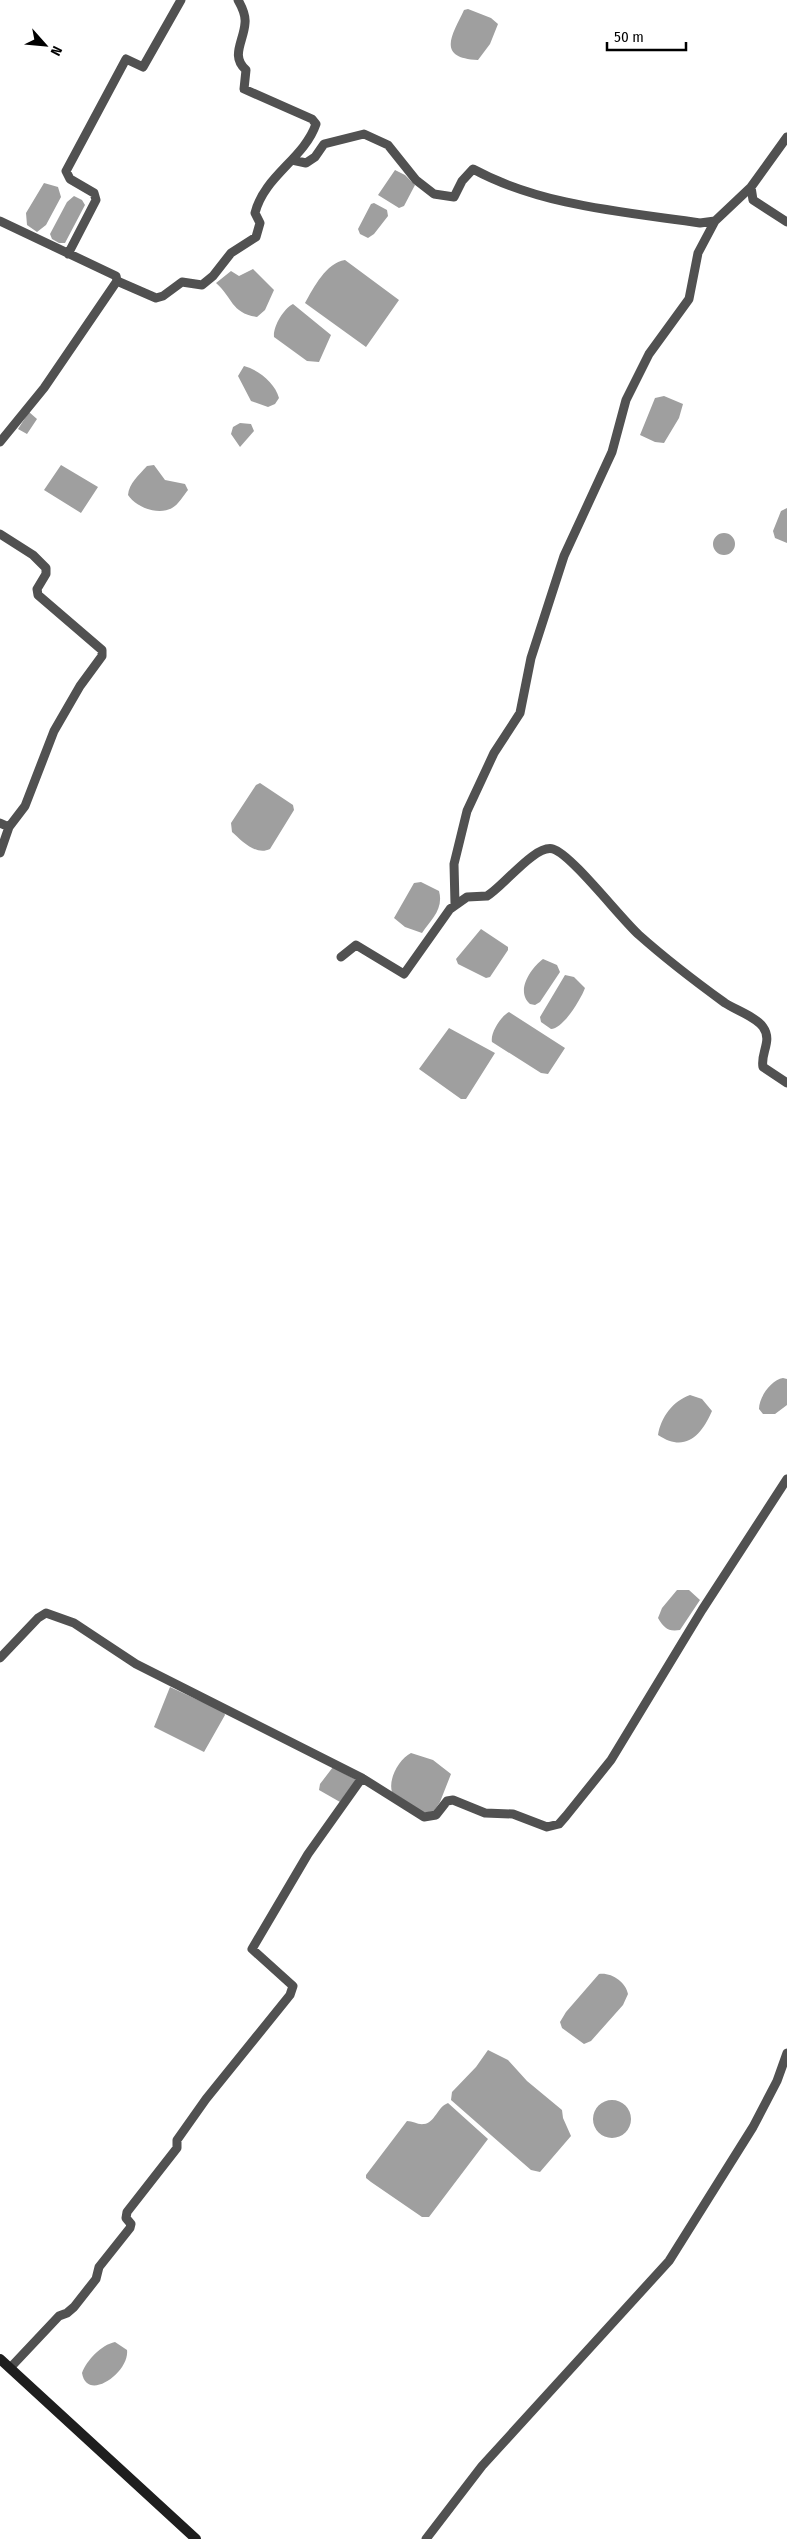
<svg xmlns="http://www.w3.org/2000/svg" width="787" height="2539" viewBox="0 0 787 2539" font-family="'Fira Sans Condensed',sans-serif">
<rect width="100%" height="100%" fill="#fff"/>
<path fill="#9f9f9f" d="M468,9L491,18L498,24L490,44L478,60C435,58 453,34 464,10Z
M395,170L405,175L415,185L404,206L399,208L378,195Z
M44,183L58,187L61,197L46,225L37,232L27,225L26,213Z
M74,196L82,200L85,205L65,243H59L52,239L50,234L67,202Z
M374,203L387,210L388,216L374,234L368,238L360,234L358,229L371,204Z
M345,260L399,300L366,347L305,303C314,287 326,263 345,260Z
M253,269L274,290L265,310L257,317C231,313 233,298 216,283L231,271L239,276Z
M293,304L331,335L319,362L307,361L274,337C273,327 283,309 293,304Z
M244,366C259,370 275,383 279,398L275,404L268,407L251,401L238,376Z
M664,396L683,404L679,418L664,443L655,442L640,435L655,398Z
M29,412L37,419L27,434L18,429Z
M240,423L251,424L254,431L240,447L231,434L233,427Z
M61,465L98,487L81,513L44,490Z
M154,465L165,480L185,484L188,490C184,495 178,505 172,508C158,516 136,507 128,495C129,483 139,475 147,466Z
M787,508V543L775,538L773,531L781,511Z
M713 544a11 11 0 1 1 22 0a11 11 0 1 1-22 0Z
M260,783L293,805L294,810L270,849C256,856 242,841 232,832L231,823L256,785Z
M421,882L439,891C444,909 431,920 422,933L405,927L394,918L414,883Z
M481,929L508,947V950L490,977L486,978L458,964L456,959Z
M543,959L557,965L560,972L540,1002L535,1005L530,1004C515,991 531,968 543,959Z
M565,975L574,977L585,988C581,999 563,1029 551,1029L541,1022L540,1017Z
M509,1012L565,1048L548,1074L541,1073L492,1042C490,1033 501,1016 509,1012Z
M449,1028L495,1053L466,1099H461L419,1069Z
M783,1378L787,1379V1405L775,1414H763L759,1409C759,1397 771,1380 783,1378Z
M690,1395L702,1399L712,1411C701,1436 685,1453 658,1435C661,1417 673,1401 690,1395Z
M677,1590H689L700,1600L680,1630C668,1632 664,1628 658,1618L662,1608Z
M170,1687L224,1712L225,1715L204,1752L154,1727Z
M411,1753L433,1760L451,1774L440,1802L434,1811L424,1813L392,1792C388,1779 399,1759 411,1753Z
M333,1767L356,1780L340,1802L319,1790L320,1784Z
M599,1974C611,1972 626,1982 628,1994L623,2005L591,2041L584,2044L562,2028L560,2022L566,2012Z
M488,2050L508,2060L527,2081L562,2110L563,2118L571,2136L540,2172L531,2170L451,2100L452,2092L476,2067Z
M593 2119a19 19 0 1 1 38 0a19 19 0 1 1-38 0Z
M448,2103L488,2139L429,2217H422L371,2182L366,2178V2175L407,2121C413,2121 418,2125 424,2124C435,2123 437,2107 448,2103Z
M115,2342L127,2350C130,2372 87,2403 82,2373C87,2360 101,2345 115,2342Z"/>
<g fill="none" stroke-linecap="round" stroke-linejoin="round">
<path stroke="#515151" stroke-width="9" d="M787,137L751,187L753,200L787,222
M292,160L306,163L315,157L324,144L364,134L388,145L416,180L434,194L454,197L462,181L473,169C541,206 625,212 700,223L715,221L751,187
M0,221L116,276L117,281L44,388L0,442
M68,254L96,200L94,193L70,179L66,171L126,59L143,67L181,0
M117,281L156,298L163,296L182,282L202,285L213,276L231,253L256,237L260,223L255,213C264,176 304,159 316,124L312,119L244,89L246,70C230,56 244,41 245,23C246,15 242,7 238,0
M0,534L33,555L46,568V574L37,589L38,595L102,650V656L80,686L54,731L25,806L9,827L0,853
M0,823L9,827
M455,904L454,864L467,811L494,753L520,713L531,658L564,556L612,452L626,400L649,354L689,299L698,253L715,221
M341,957L356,945L404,974L450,909L467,897L487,896C503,887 535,844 553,849C571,854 621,919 639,935C666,959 696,982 725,1003C736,1010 756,1017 763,1027C773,1041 760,1053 763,1067L787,1083
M0,1658L38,1618L46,1613L74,1623L136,1664L362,1778L424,1817L436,1815L447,1801L453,1800L485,1813L513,1814L547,1827L559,1824L566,1816L611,1760L702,1610L787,1479
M10,2368L59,2316L67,2313L74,2307L96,2279L99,2267L130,2228L131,2224L126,2218L127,2212L177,2148V2140L206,2099L290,1995L293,1986L252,1949L308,1854L362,1778
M426,2539L482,2466L669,2261L753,2127L777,2081L787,2053"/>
<path stroke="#1e1e1e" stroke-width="10" d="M0,2359L196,2539"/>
</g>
<g transform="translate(45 45) rotate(117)" stroke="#ffffff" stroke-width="4" paint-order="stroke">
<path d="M0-4L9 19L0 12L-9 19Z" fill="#000000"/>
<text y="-8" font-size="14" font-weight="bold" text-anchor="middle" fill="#000000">N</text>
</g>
<path d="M607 42v8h79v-8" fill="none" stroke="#000000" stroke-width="2.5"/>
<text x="614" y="42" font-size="15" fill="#000000" stroke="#ffffff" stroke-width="4" paint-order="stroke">50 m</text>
</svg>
